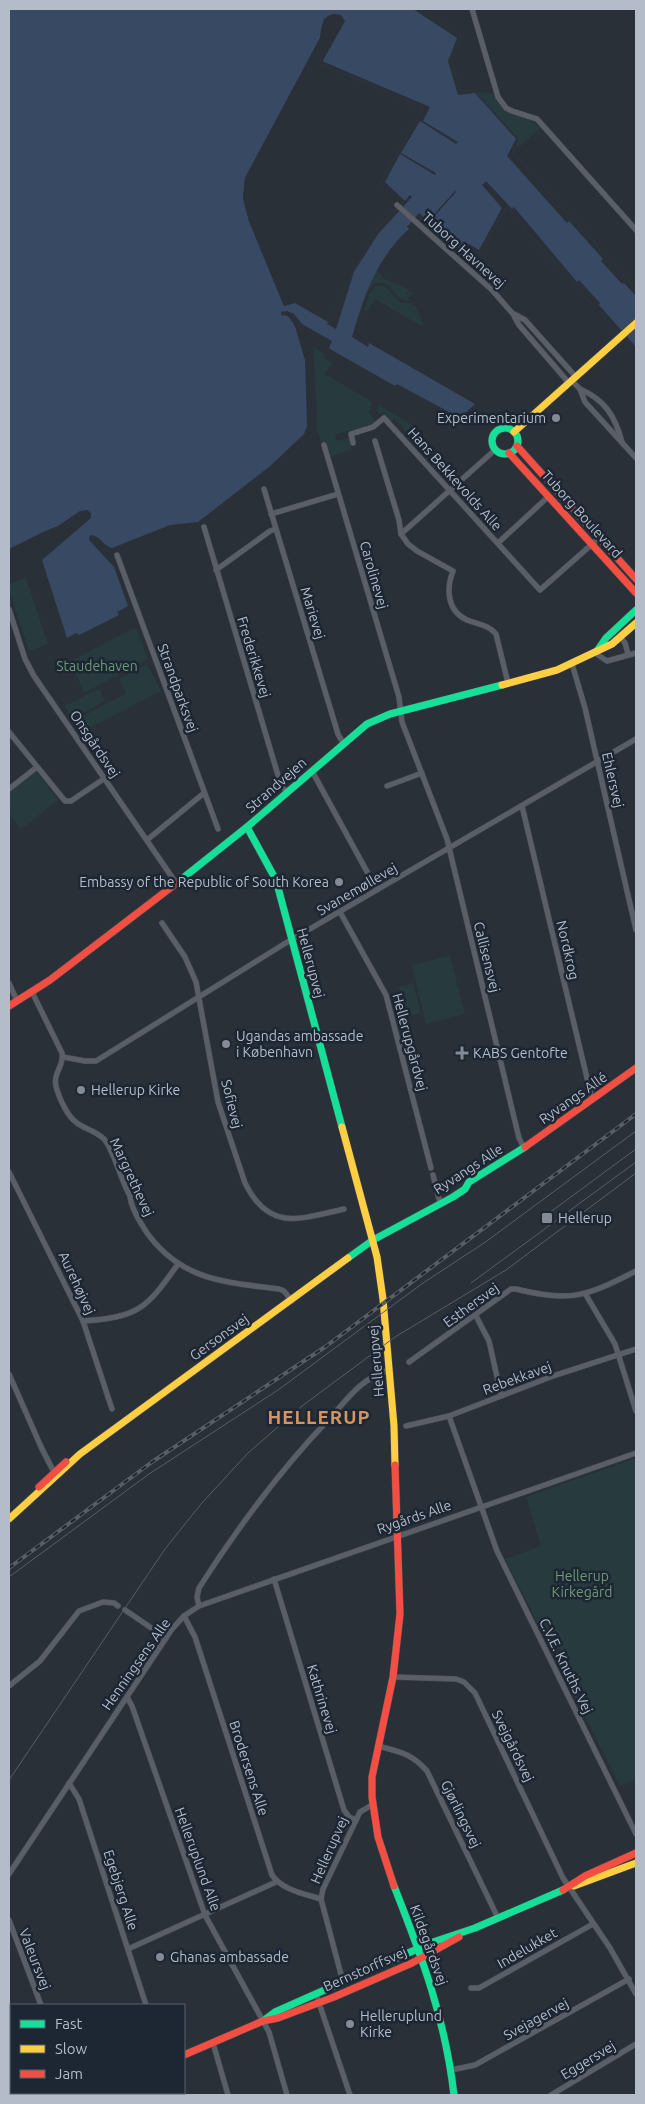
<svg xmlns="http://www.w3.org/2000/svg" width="645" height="2104" viewBox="0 0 645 2104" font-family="Ubuntu,sans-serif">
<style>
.green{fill:#273a3e}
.water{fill:#384963;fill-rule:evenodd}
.pier{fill:#2a3038}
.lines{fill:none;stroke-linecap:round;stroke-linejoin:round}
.street-casing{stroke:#484c53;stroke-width:6}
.fast-casing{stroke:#484c53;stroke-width:8}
.slow-casing{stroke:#484c53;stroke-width:8}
.jam-casing{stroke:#484c53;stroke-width:8}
.street{stroke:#5a5e66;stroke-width:5}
.fast{stroke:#16e098;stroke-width:7}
.slow{stroke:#ffcf43;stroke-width:7}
.jam{stroke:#f24e42;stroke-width:7}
.tram{stroke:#595d64;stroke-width:1}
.rail-casing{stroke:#595d64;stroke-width:4}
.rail{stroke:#1d2633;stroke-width:2;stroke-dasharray:5.5;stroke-linecap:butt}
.poi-dot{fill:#848b96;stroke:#1d2633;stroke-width:2}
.labels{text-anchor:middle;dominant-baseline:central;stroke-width:5;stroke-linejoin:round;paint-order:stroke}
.street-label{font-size:14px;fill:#b4bcc9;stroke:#1d2633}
.poi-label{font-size:14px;fill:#b4bcc9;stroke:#1d2633;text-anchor:start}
.park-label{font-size:14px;fill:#6b9a76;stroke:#1d2633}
.district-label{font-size:19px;font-weight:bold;letter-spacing:1px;fill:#d59563;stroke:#1d2633}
</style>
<rect width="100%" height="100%" fill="#2a3038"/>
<g class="green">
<path d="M 487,92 L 489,94 L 494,93 C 503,122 523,110 540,128 L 518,148 L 516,145 L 519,139 L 477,93 Z"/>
<path d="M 377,269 L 383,278 L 409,290 L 406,295 L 410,292 L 413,293 L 408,298 L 410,301 C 394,302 392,278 374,284 L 367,293 L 356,328 L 365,296 Z"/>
<polygon points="376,285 386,287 401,303 413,303 412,306 415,306 423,323 421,326 375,299 367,311 364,310 369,295"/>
<polygon points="313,347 325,354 324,358 332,363 325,374 372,402 369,412 375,421 370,426 335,434 337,441 349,438 352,450 331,456 327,444 321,442 316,427 317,416"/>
<polygon points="380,406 420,430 413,439 394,418 390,422 382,412 379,414 377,411"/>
<polygon points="26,578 48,644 29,651 9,590 9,584"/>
<polygon points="132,629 137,629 148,659 84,693 73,667 73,660"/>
<polygon points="147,664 161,691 80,733 74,721 126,693 119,679"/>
<polygon points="99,689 105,701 72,719 65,706"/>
<polygon points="36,771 58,800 21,829 9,813 9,792"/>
<polygon points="450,956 465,1014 426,1024 412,965"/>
<polygon points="413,983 421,1013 407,1017 399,987"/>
<path d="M 636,1458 L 636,1779 L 620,1786 L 560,1666 C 565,1654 561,1644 547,1641 L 505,1559 L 541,1546 L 526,1497 Z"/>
</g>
<path class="water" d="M 9,9 L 420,9 L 461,35 L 451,57 L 460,91 L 476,90 L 477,93 L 519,139 L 512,151 L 636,289 L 636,351 L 574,285 L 575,283 L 523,228 L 524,226 L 507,207 L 477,258 L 470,263 L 421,219 C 379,251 366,289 352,337 L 368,347 L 369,343 L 475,404 L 460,418 L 397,384 L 395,386 L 330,349 L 329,348 L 332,341 L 302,324 L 293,314 L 288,316 C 311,343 307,393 307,426 L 304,434 L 269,467 L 198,522 L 170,525 L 112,548 C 103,546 100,535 90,535 L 89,540 L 114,567 L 128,606 L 117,612 L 119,615 L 79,635 L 76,633 L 67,638 L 42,560 L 91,518 L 91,513 L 87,510 L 80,511 L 58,526 L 43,532 L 9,549 ZM 334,14 L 341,15 L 345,21 L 321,64 L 424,108 L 380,182 L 400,200 L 402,204 L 375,231 L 368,242 L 369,243 L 344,291 L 338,311 L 334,310 L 328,322 L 295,303 L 284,306 L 249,221 L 243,198 L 245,178 L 320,38 C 322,27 321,16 334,14 Z"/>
<g class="pier">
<polygon points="413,9 420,9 461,35 451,57 460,91 476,90 477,93 519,139 512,151 636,289 636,296 624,283 622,284 601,261 603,259 569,221 567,223 507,156 516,139 475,93 458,95 448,61 457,38"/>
<polygon points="324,18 326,21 322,39 248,179 246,197 252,221 286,304 292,301 293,303 284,306 249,221 243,198 245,178 320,38"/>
<polygon points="322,61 430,107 423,121 458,142 456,144 420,121 401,153 436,173 435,175 400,154 385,182 405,201 410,195 412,197 378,234 354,272 336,329 327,324 334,310 338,311 344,291 369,243 368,242 375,231 402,204 380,182 424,108 321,64"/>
<polygon points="486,181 512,209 514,207 577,282 579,280 600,303 599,305 636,347 636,351 574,285 575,283 523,228 524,226 507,207 477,258 470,263 421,219 409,229 407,227 419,213 428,221 455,191 456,192 429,222 462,252 469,244 479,250 502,208 482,185"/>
<polygon points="287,311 294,314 302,324 300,325 294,320 308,360 310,426 307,426 305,360 294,323 288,316 281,315 281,312"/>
</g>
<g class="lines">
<defs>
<g id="street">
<polyline points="472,9 498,97 506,108 512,111 537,119 636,230"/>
<polyline points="397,205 492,290 513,314 519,325 569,383"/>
<polyline points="514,314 525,320 576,377"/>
<polyline points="572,381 580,389 585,402 636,458"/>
<path d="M 580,389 C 605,400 615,416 622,442"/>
<path d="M 375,441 L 399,520 L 401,534 L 408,544 L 417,551 L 453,571 C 446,589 447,611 467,620 C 477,624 489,625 496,634 L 508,683"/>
<polyline points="353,443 351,434 373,427 384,418 540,590 599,538"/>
<polyline points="324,445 399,697 402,722 447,839 519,1138 524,1148"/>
<polyline points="264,489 338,734 343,743"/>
<polyline points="271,514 338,494"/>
<polyline points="204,527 280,782 287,793"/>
<polyline points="401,534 496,449"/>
<polyline points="498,543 549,496"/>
<polyline points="117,555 218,829"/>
<polyline points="216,570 270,531 276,529"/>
<polyline points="9,609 25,659 34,676 176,883"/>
<polyline points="620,637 625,643 628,654"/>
<polyline points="595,653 607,661 636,653"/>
<polyline points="572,664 585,708 636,930"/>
<polyline points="9,732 65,801 71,801 105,778"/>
<polyline points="312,771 377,890"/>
<polyline points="387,786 422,773"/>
<polyline points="9,789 37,767"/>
<polyline points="522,806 592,1099"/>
<polyline points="147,840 204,793"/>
<polyline points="340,912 386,995 431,1168"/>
<path d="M 162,923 L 185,957 L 196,982 L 218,1102 L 245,1183 C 269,1232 300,1219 344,1209"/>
<polyline points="9,983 17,1001"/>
<path d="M 32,992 L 62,1053 C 65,1066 51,1073 57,1090 C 60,1100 68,1117 77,1123 C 85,1129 96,1131 104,1139 C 114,1150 121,1181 130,1196 C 131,1208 140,1222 147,1233 C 182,1281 225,1282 279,1289 L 284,1291 L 292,1301"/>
<polyline points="63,1057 85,1061 96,1061 284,944 636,739"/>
<polyline points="9,1172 83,1321 112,1409"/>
<polyline points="433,1175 440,1203"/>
<polyline points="586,1295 615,1344 636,1411"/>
<polyline points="476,1316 489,1341 501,1395"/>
<path d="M 83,1321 C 139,1317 146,1309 178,1264"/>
<path d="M 409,1362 L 511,1289 L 516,1289 C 571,1303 587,1296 636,1271"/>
<polyline points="9,1374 42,1449 55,1474"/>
<polyline points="449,1416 497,1551 636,1834"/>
<polyline points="406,1426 449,1416 553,1376 636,1349"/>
<polyline points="274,1579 344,1810 349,1817 356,1820"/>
<polyline points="199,1606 636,1453"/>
<polyline points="125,1610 166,1638"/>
<path d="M 184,1616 L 195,1637 L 272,1875 C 282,1890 305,1894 321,1899"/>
<polyline points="393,1677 456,1679 464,1682 475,1693 563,1878 610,1948 636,1994"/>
<polyline points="9,1686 40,1661 79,1611 103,1602 114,1603 118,1606"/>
<polyline points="127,1697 132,1706 205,1915 269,2032 287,2095"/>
<path d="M 378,1746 C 400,1752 411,1753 427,1771 L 498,1918"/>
<polyline points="69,1783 79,1799 146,2005"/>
<path d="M 9,1874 L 172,1629 L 184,1616 L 199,1606 L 197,1597 L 199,1588 C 238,1527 280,1470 331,1417 C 349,1397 362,1378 389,1370"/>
<polyline points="9,1920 41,2005"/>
<polyline points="128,1949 276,1882"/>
<polyline points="343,1982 321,1899 323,1889 360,1812 372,1805"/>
<polyline points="471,1988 479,1988 593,1924"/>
<polyline points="316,1994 350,2095"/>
<polyline points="213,2043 228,2095"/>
<polyline points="451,2070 475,2065 629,1979"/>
<polyline points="74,2093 75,2095"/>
<polyline points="107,2093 108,2095"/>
<polyline points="170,2093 170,2095"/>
<polyline points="551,2095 636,2044"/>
</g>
<g id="fast">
<circle cx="505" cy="441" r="13"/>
<polyline points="597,651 606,638 636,610"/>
<polyline points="247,827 276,880 342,1127"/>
<polyline points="178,882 247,827 367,724 390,714 502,685"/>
<polyline points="348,1258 373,1240 453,1197 465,1189 469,1182 525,1147"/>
<path d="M 394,1886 C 422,1957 445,2018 454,2095"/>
<polyline points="263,2021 275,2012 433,1942 475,1928 563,1890"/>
</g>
<g id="slow">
<polyline points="514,432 636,323"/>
<polyline points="502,685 557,670 612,644 636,623"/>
<polyline points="342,1127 377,1257 383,1299 394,1426 395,1465"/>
<polyline points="9,1519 80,1454 348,1258"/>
<polyline points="574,1886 636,1863"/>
</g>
<g id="jam">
<polyline points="517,446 636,579"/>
<polyline points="509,453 636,593"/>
<polyline points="9,1006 50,980 178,882"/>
<polyline points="525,1147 636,1068"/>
<polyline points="39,1487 66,1462"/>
<polyline points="394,1886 378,1837 372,1797 372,1777 393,1677 400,1614 395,1465"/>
<polyline points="563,1890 585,1876 636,1853"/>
<polyline points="184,2055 263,2021 278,2018 334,1997 412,1963 459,1937"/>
<polyline points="85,2095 91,2093"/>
</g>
</defs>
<use href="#street" class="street-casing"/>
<use href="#fast" class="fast-casing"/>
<use href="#slow" class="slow-casing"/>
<use href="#jam" class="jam-casing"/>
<use href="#street" class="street"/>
<use href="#fast" class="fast"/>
<use href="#slow" class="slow"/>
<use href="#jam" class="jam"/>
<g class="tram">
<polyline points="545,1216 636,1149"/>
<polyline points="471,1283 636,1162"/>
<polyline points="9,1577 149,1474 278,1390 423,1283 484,1243 636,1131"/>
<polyline points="9,1780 165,1549 201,1504 248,1453 302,1406 395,1337 506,1270 636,1173"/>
</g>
<defs>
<polyline id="rail" points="9,1568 152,1462 325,1347 636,1114"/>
</defs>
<use href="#rail" class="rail-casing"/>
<use href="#rail" class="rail"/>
</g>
<g class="poi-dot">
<circle cx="556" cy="418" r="5"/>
<circle cx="339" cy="882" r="5"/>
<circle cx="226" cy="1044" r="5"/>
<path d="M459.5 1045.5h5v5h5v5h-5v5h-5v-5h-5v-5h5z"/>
<circle cx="81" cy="1090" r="5"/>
<rect x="541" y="1212" width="12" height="12" rx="2.5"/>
<circle cx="160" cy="1957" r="5"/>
<circle cx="350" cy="2024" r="5"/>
</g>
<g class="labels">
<g class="street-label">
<text transform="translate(464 250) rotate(42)">Tuborg Havnevej</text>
<text transform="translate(455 479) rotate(48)">Hans Bekkevolds Alle</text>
<text transform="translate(582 514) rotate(48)">Tuborg Boulevard</text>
<text transform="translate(374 575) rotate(74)">Carolinevej</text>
<text transform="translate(313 613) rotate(73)">Marievej</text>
<text transform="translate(254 657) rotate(73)">Frederikkevej</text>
<text transform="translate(178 688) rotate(70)">Strandparksvej</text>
<text transform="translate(95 744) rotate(56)">Onsgårdsvej</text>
<text transform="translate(613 780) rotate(77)">Ehlersvej</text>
<text transform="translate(276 785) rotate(-41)">Strandvejen</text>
<text transform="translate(357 889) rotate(-30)">Svanemøllevej</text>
<text transform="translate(568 950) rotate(77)">Nordkrog</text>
<text transform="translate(487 957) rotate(76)">Callisensvej</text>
<text transform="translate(311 963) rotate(75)">Hellerupvej</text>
<text transform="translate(410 1042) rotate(75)">Hellerupgårdvej</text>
<text transform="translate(573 1098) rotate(-35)">Ryvangs Allé</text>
<text transform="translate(232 1104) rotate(76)">Sofievej</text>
<text transform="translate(468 1169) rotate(-33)">Ryvangs Alle</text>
<text transform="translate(132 1177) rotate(65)">Margrethevej</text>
<text transform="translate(77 1283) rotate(65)">Aurehøjvej</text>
<text transform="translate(471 1305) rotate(-36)">Esthersvej</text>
<text transform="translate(219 1337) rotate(-36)">Gersonsvej</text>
<text transform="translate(376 1361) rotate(-95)">Hellerupvej</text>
<text transform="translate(517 1378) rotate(-20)">Rebekkavej</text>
<text transform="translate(414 1517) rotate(-19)">Rygårds Alle</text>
<text transform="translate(136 1664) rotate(-55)">Henningsens Alle</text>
<text transform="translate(566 1666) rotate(64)">C.V.E. Knuths Vej</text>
<text transform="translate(322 1699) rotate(73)">Kathrinevej</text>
<text transform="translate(513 1746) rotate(64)">Svejgårdsvej</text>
<text transform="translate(249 1768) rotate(72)">Brodersens Alle</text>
<text transform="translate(461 1814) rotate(64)">Gjørlingsvej</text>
<text transform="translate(329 1850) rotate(-66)">Hellerupvej</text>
<text transform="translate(198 1859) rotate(70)">Helleruplund Alle</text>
<text transform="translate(121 1890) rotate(72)">Egebjerg Alle</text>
<text transform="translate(429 1945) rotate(70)">Kildegårdsvej</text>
<text transform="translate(527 1948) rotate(-30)">Indelukket</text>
<text transform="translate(35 1959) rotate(69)">Valeursvej</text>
<text transform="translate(365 1969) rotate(-24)">Bernstorffsvej</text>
<text transform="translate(536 2019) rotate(-29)">Svejagervej</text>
<text transform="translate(588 2060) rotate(-31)">Eggersvej</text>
</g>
<g class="poi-label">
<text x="546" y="418" text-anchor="end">Experimentarium</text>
<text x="329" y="882" text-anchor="end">Embassy of the Republic of South Korea</text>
<text x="236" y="1036">Ugandas ambassade<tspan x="236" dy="16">i København</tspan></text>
<text x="473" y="1053">KABS Gentofte</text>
<text x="91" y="1090">Hellerup Kirke</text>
<text x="558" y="1218">Hellerup</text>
<text x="170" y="1957">Ghanas ambassade</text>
<text x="360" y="2016">Helleruplund<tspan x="360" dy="16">Kirke</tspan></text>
</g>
<g class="park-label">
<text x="97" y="666">Staudehaven</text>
<text x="582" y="1576">Hellerup<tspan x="582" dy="16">Kirkegård</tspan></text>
</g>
<g class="district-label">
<text x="319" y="1417">HELLERUP</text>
</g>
</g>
<rect width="645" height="2104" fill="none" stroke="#b4bcc9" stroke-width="20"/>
<rect x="10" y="2004" width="175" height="90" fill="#1d2633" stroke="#59626f"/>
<rect x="20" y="2020" width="25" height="8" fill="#16e098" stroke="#59626f"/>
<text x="55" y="2029" font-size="15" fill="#b4bcc9">Fast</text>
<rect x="20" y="2045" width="25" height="8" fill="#ffcf43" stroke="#59626f"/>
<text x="55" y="2054" font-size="15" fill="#b4bcc9">Slow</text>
<rect x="20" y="2070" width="25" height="8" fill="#f24e42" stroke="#59626f"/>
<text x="55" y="2079" font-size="15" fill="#b4bcc9">Jam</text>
</svg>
